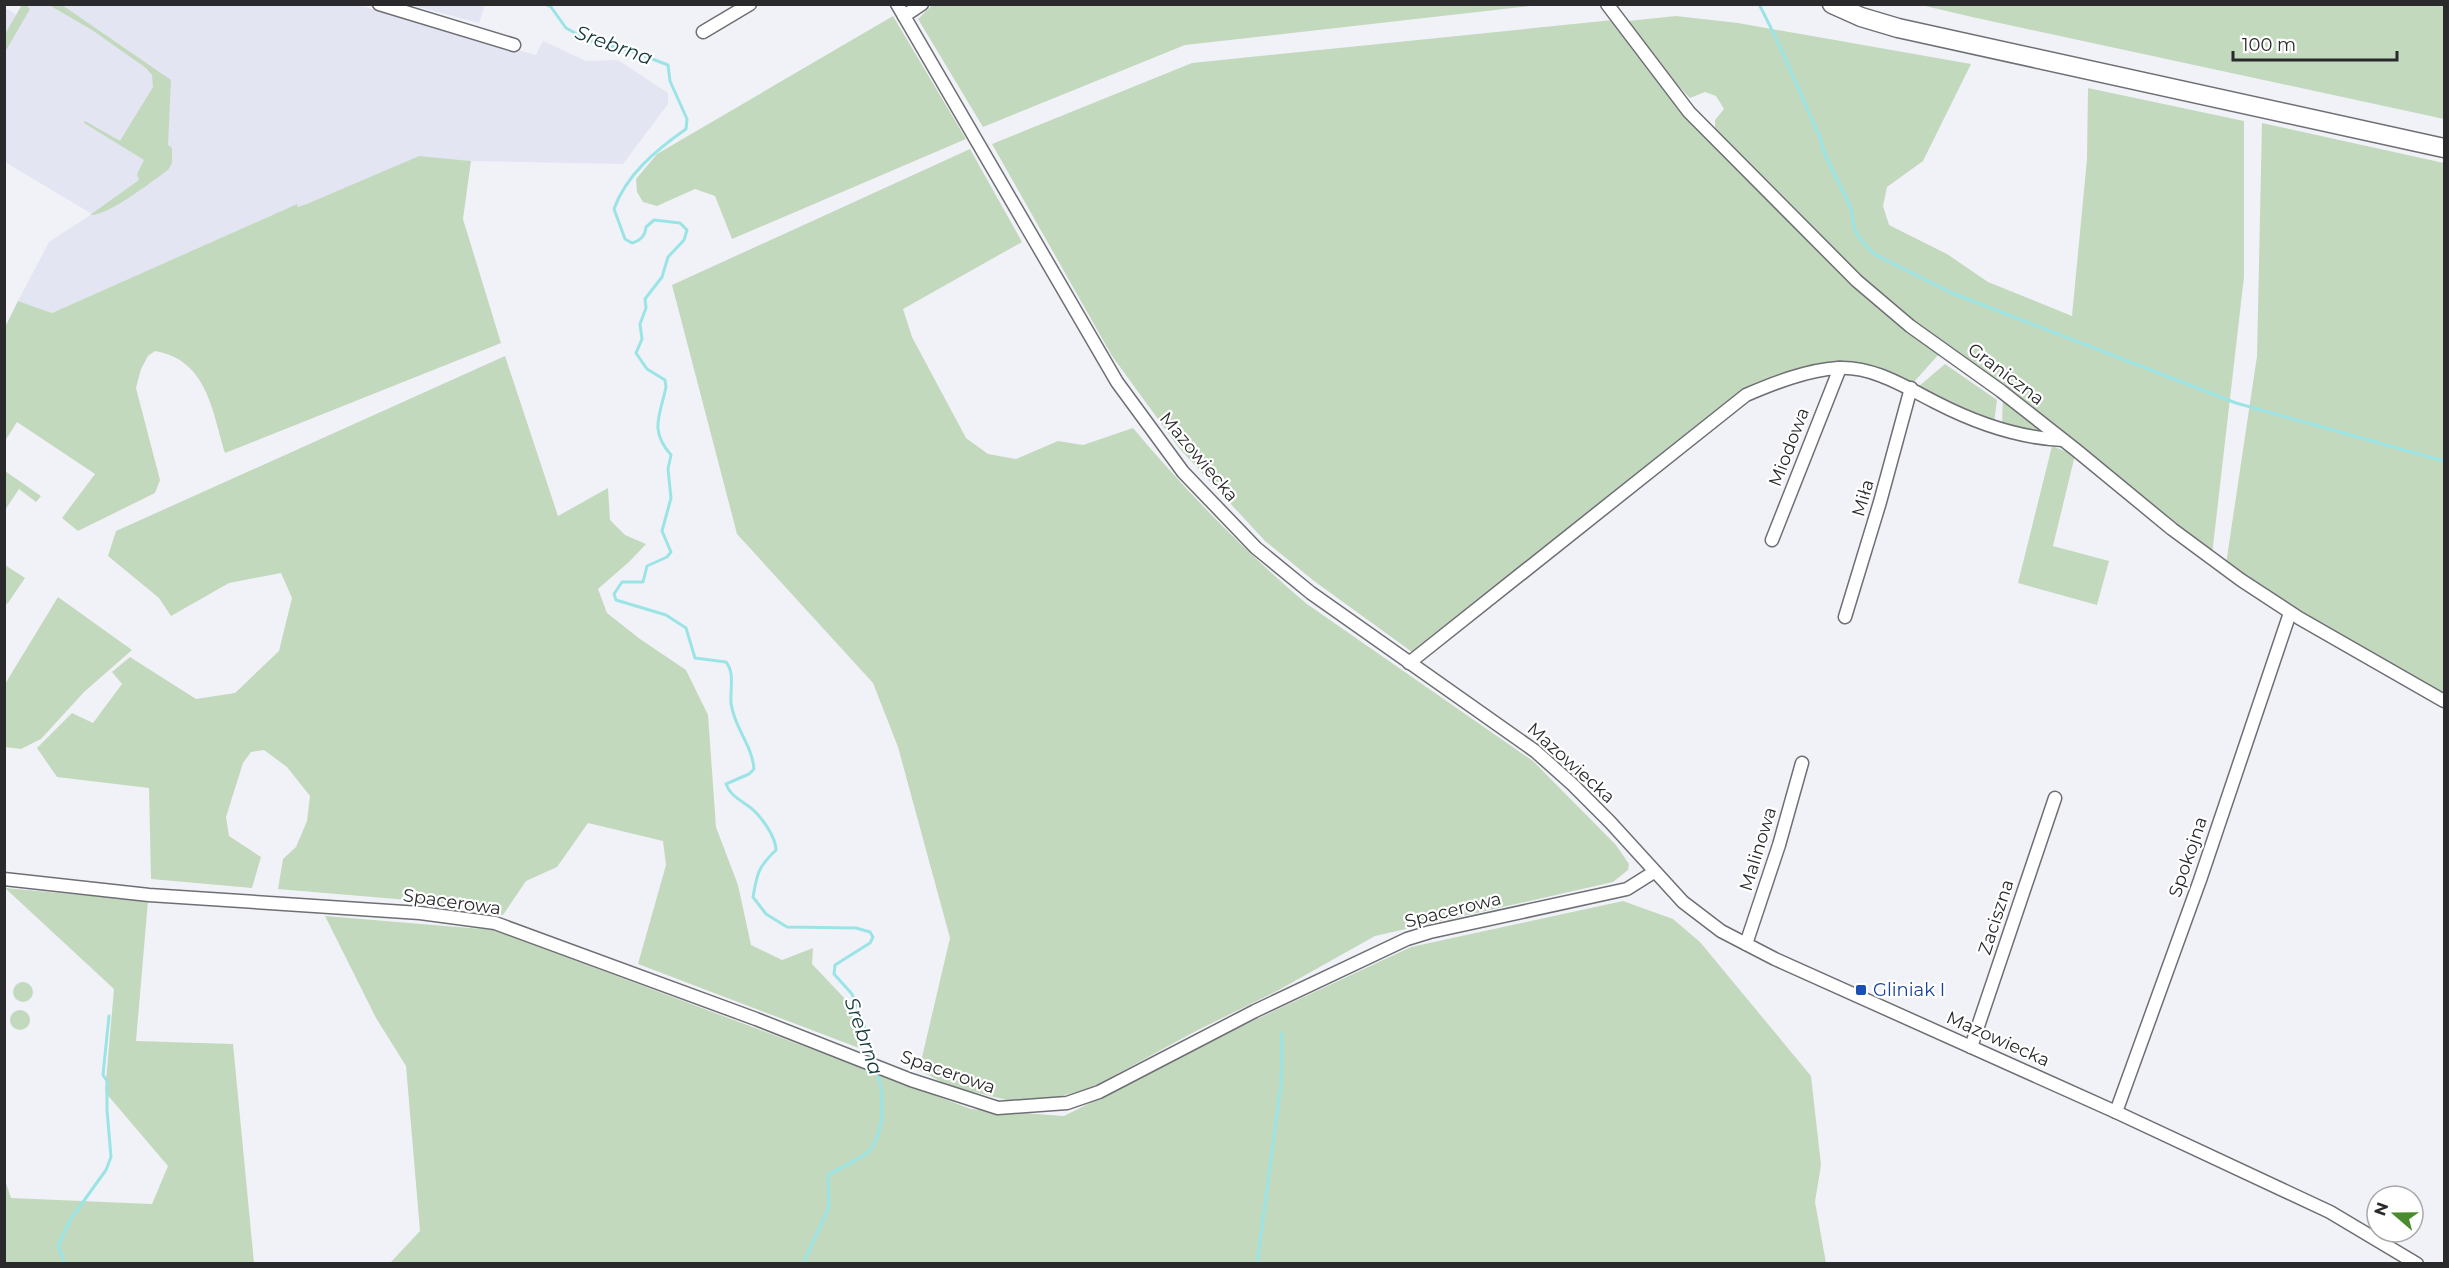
<svg xmlns="http://www.w3.org/2000/svg" width="2449" height="1268" viewBox="0 0 2449 1268" font-family="Montserrat,sans-serif">
<style>
.built{fill:#e3e5f2}
.green{fill:#c3d9be}
.lines{fill:none;stroke-linecap:round;stroke-linejoin:round}
.stream{stroke:#9be4e6;stroke-width:3}
.minor-casing{stroke:#6e6f74;stroke-width:15}
.secondary-casing{stroke:#6e6f74;stroke-width:21}
.minor{stroke:#fff;stroke-width:12}
.secondary{stroke:#fff;stroke-width:18}
.transit-dot{fill:#1a4fb4;stroke:#fff;stroke-width:2}
.labels{text-anchor:middle;dominant-baseline:central;stroke-width:4.5;stroke-linejoin:round;paint-order:stroke}
.street-label{font-size:18px;fill:#2a2a2d;stroke:#fff}
.transit-label{font-size:18px;fill:#164399;stroke:#fff;text-anchor:start}
.water-label{font-size:20px;font-style:italic;fill:#15393a;stroke:#fff}
</style>
<rect width="100%" height="100%" fill="#f1f2f8"/>
<g class="built">
<polygon points="22,4 358,5 536,55 543,41 586,61 618,60 668,93 668,104 623,164 471,161 419,156 309,203 298,207 297,204 52,313 18,301 49,242 92,214 5,162 4,5 5,8 16,14"/>
<polygon points="411,5 485,5 479,23"/>
</g>
<g class="green">
<polygon points="933,4 1539,4 1539,5 1185,45 983,127 918,19"/>
<polygon points="22,5 26,5 30,9 5,52 5,34"/>
<path d="M 49,5 L 62,5 L 171,80 L 168,145 L 172,148 L 172,163 L 168,170 C 152,181 107,217 90,215 L 139,180 L 137,174 L 144,160 L 84,123 L 85,121 L 120,141 L 153,87 L 152,75 L 146,68 L 92,30 Z"/>
<polygon points="1921,5 2444,5 2444,119 1972,17"/>
<polygon points="893,16 966,139 732,239 715,196 695,189 657,206 643,202 637,192 636,179 657,154"/>
<path d="M 1676,16 L 1738,23 L 1971,64 L 1923,161 L 1887,187 L 1883,206 L 1889,225 L 1947,254 L 1988,282 L 2072,316 L 2087,159 L 2088,88 L 2244,121 L 2244,277 L 2212,555 C 2105,472 1993,391 1889,302 C 1827,249 1772,188 1715,129 L 1715,120 L 1724,109 L 1716,96 L 1705,92 L 1690,98 L 1687,95 L 1649,54 L 1628,21 Z"/>
<polygon points="1613,20 1715,144 1940,353 1913,383 1855,365 1775,379 1627,481 1609,500 1412,652 1314,581 1265,541 1179,448 1112,356 992,144 1192,63"/>
<polygon points="2262,123 2444,163 2444,696 2295,611 2226,564 2257,356"/>
<path d="M 970,149 L 1022,242 L 903,309 L 912,337 L 966,438 L 988,454 L 1016,459 L 1058,441 L 1083,445 L 1133,428 C 1186,491 1244,551 1307,604 L 1533,761 L 1616,845 L 1629,864 L 1628,870 L 1613,882 L 1375,936 L 1277,991 L 1196,1031 L 1091,1088 L 1050,1099 L 1019,1103 L 949,1086 L 919,1070 L 950,938 L 898,747 L 873,683 L 737,534 L 672,285 Z"/>
<path d="M 419,156 L 471,161 L 463,219 L 501,343 L 225,453 C 212,410 207,360 155,351 L 148,356 L 141,369 L 136,388 L 160,480 L 155,493 L 78,531 L 62,518 L 95,474 L 17,422 L 5,441 L 5,327 L 18,301 L 52,313 L 297,204 L 298,207 L 309,203 Z"/>
<polygon points="505,356 558,516 608,488 610,520 625,535 646,544 630,561 598,589 607,613 640,639 686,670 708,715 716,827 738,885 751,945 782,960 813,948 812,964 850,1004 859,1048 638,964 666,865 663,841 588,823 557,867 526,881 503,915 420,901 278,889 283,859 296,847 307,821 310,796 287,767 264,750 251,752 243,763 226,817 229,836 261,857 252,888 151,879 149,788 57,777 37,748 72,713 93,723 122,684 112,672 130,657 196,699 235,693 279,651 292,598 281,573 229,583 171,616 159,598 108,556 116,531"/>
<polygon points="1945,364 1997,400 1994,423 1971,416 1918,387"/>
<polygon points="2003,395 2047,433 2045,437 2002,425"/>
<polygon points="2052,446 2075,455 2053,546 2109,561 2097,605 2018,583"/>
<polygon points="5,471 41,496 36,502 19,489 5,510"/>
<polygon points="5,565 25,578 8,603 5,605"/>
<polygon points="58,597 132,650 84,692 41,739 21,749 5,747 5,684"/>
<polygon points="5,888 148,901 136,1041 233,1044 254,1263 5,1263 4,1177 11,1198 152,1204 168,1166 105,1092 114,989"/>
<polygon points="1623,901 1673,919 1700,942 1811,1076 1821,1165 1815,1202 1826,1263 390,1263 420,1231 406,1066 376,1018 325,916 494,930 971,1109 1064,1116 1244,1025 1411,947"/>
<circle cx="23" cy="992" r="10"/>
<circle cx="20" cy="1020" r="10"/>
</g>
<g class="lines">
<g class="stream">
<path d="M 545,4 L 551,7 L 566,28 L 588,40 L 634,52 L 668,65 L 670,81 L 687,119 L 686,129 C 656,150 626,175 614,209 L 625,239 L 632,243 C 641,240 645,236 646,227 L 654,220 L 680,223 L 687,230 L 684,240 L 668,257 L 662,277 L 645,299 L 646,308 L 640,324 L 642,339 L 636,353 L 647,369 L 665,380 L 666,387 C 660,416 649,430 671,455 L 668,469 L 671,498 L 662,531 L 671,552 L 667,557 L 647,566 L 643,582 L 622,582 L 614,594 L 616,600 L 666,615 L 686,628 L 695,658 L 726,662 C 735,673 730,689 731,703 C 734,728 752,744 754,769 L 749,774 L 726,784 C 730,796 741,800 751,808 C 761,816 776,837 776,850 C 758,867 757,874 753,897 L 766,914 L 787,927 L 856,928 L 870,932 L 873,937 L 870,943 L 835,965 L 834,974 L 852,994 L 862,1018 L 874,1062"/>
<path d="M 1759,4 L 1776,38 L 1821,140 C 1825,163 1844,188 1851,210 C 1853,217 1853,228 1857,234 C 1862,241 1868,249 1876,255 L 1952,293 L 2236,403 L 2444,461"/>
<polyline points="65,1264 58,1246 70,1220 106,1170 111,1157 107,1110 107,1081 103,1075 109,1016"/>
<path d="M 803,1264 L 829,1207 L 828,1175 C 838,1169 863,1158 870,1150 C 885,1132 884,1093 877,1071"/>
<polyline points="1257,1264 1281,1084 1282,1033"/>
</g>
<defs>
<g id="minor">
<polyline points="379,4 514,45"/>
<polyline points="897,4 1117,382 1183,472 1256,548 1311,593 1535,751 1572,784 1610,822 1683,902 1721,931 1775,959 2116,1112 2330,1212 2417,1264"/>
<polyline points="1607,4 1689,112 1857,281 1910,326 2001,391 2076,450 2172,529 2241,580 2299,618 2444,701"/>
<polyline points="904,16 922,4"/>
<polyline points="703,32 750,4"/>
<polyline points="1772,540 1840,368"/>
<polyline points="1845,617 1880,502 1911,388"/>
<path d="M 1409,663 L 1746,395 C 1774,383 1807,370 1838,368 C 1874,366 1907,388 1937,403 C 1976,423 2019,438 2063,440"/>
<polyline points="4,879 149,895 420,913 495,923 756,1019 911,1080 998,1108 1067,1103 1099,1092 1255,1011 1407,939 1430,932 1627,889 1654,872"/>
<polyline points="1746,944 1779,845 1802,763"/>
<polyline points="1971,1047 2055,798"/>
<polyline points="2116,1112 2200,880 2290,613"/>
</g>
<polyline id="secondary" points="1832,4 1861,17 1898,28 2444,148"/>
</defs>
<use href="#minor" class="minor-casing"/>
<use href="#secondary" class="secondary-casing"/>
<use href="#minor" class="minor"/>
<use href="#secondary" class="secondary"/>
</g>
<rect class="transit-dot" x="1855" y="984" width="12" height="12" rx="3"/>
<g class="labels">
<g class="street-label">
<text transform="translate(2006 374) rotate(37)">Graniczna</text>
<text transform="translate(1789 447) rotate(-69)">Miodowa</text>
<text transform="translate(1199 457) rotate(50)">Mazowiecka</text>
<text transform="translate(1863 498) rotate(-74)">Miła</text>
<text transform="translate(1571 763) rotate(42)">Mazowiecka</text>
<text transform="translate(1758 849) rotate(-73)">Malinowa</text>
<text transform="translate(2188 857) rotate(-71)">Spokojna</text>
<text transform="translate(452 902) rotate(8)">Spacerowa</text>
<text transform="translate(1453 910) rotate(-14)">Spacerowa</text>
<text transform="translate(1996 917) rotate(-72)">Zaciszna</text>
<text transform="translate(1998 1039) rotate(24)">Mazowiecka</text>
<text transform="translate(948 1072) rotate(19)">Spacerowa</text>
</g>
<g class="transit-label">
<text x="1873" y="990">Gliniak I</text>
</g>
<g class="water-label">
<text transform="translate(614 45) rotate(20)">Srebrna</text>
<text transform="translate(864 1036) rotate(71)">Srebrna</text>
</g>
</g>
<rect width="2449" height="1268" fill="none" stroke="#2a2a2d" stroke-width="12"/>
<g transform="translate(2395 1214) rotate(290)"><circle r="28" fill="#ffffff" stroke="#aaaaab" stroke-width="1.5"/>
<path d="M0-4.5L10 22L0 15L-10 22Z" fill="#4a8b2d"/>
<text y="-9" font-size="16" font-weight="bold" text-anchor="middle" fill="#2a2a2d">N</text>
</g>
<path d="M2233 51v9h164v-9" fill="none" stroke="#2a2a2d" stroke-width="3"/>
<text x="2242" y="51" font-size="18" fill="#2a2a2d" stroke="#ffffff" stroke-width="4.5" paint-order="stroke">100 m</text>
</svg>
